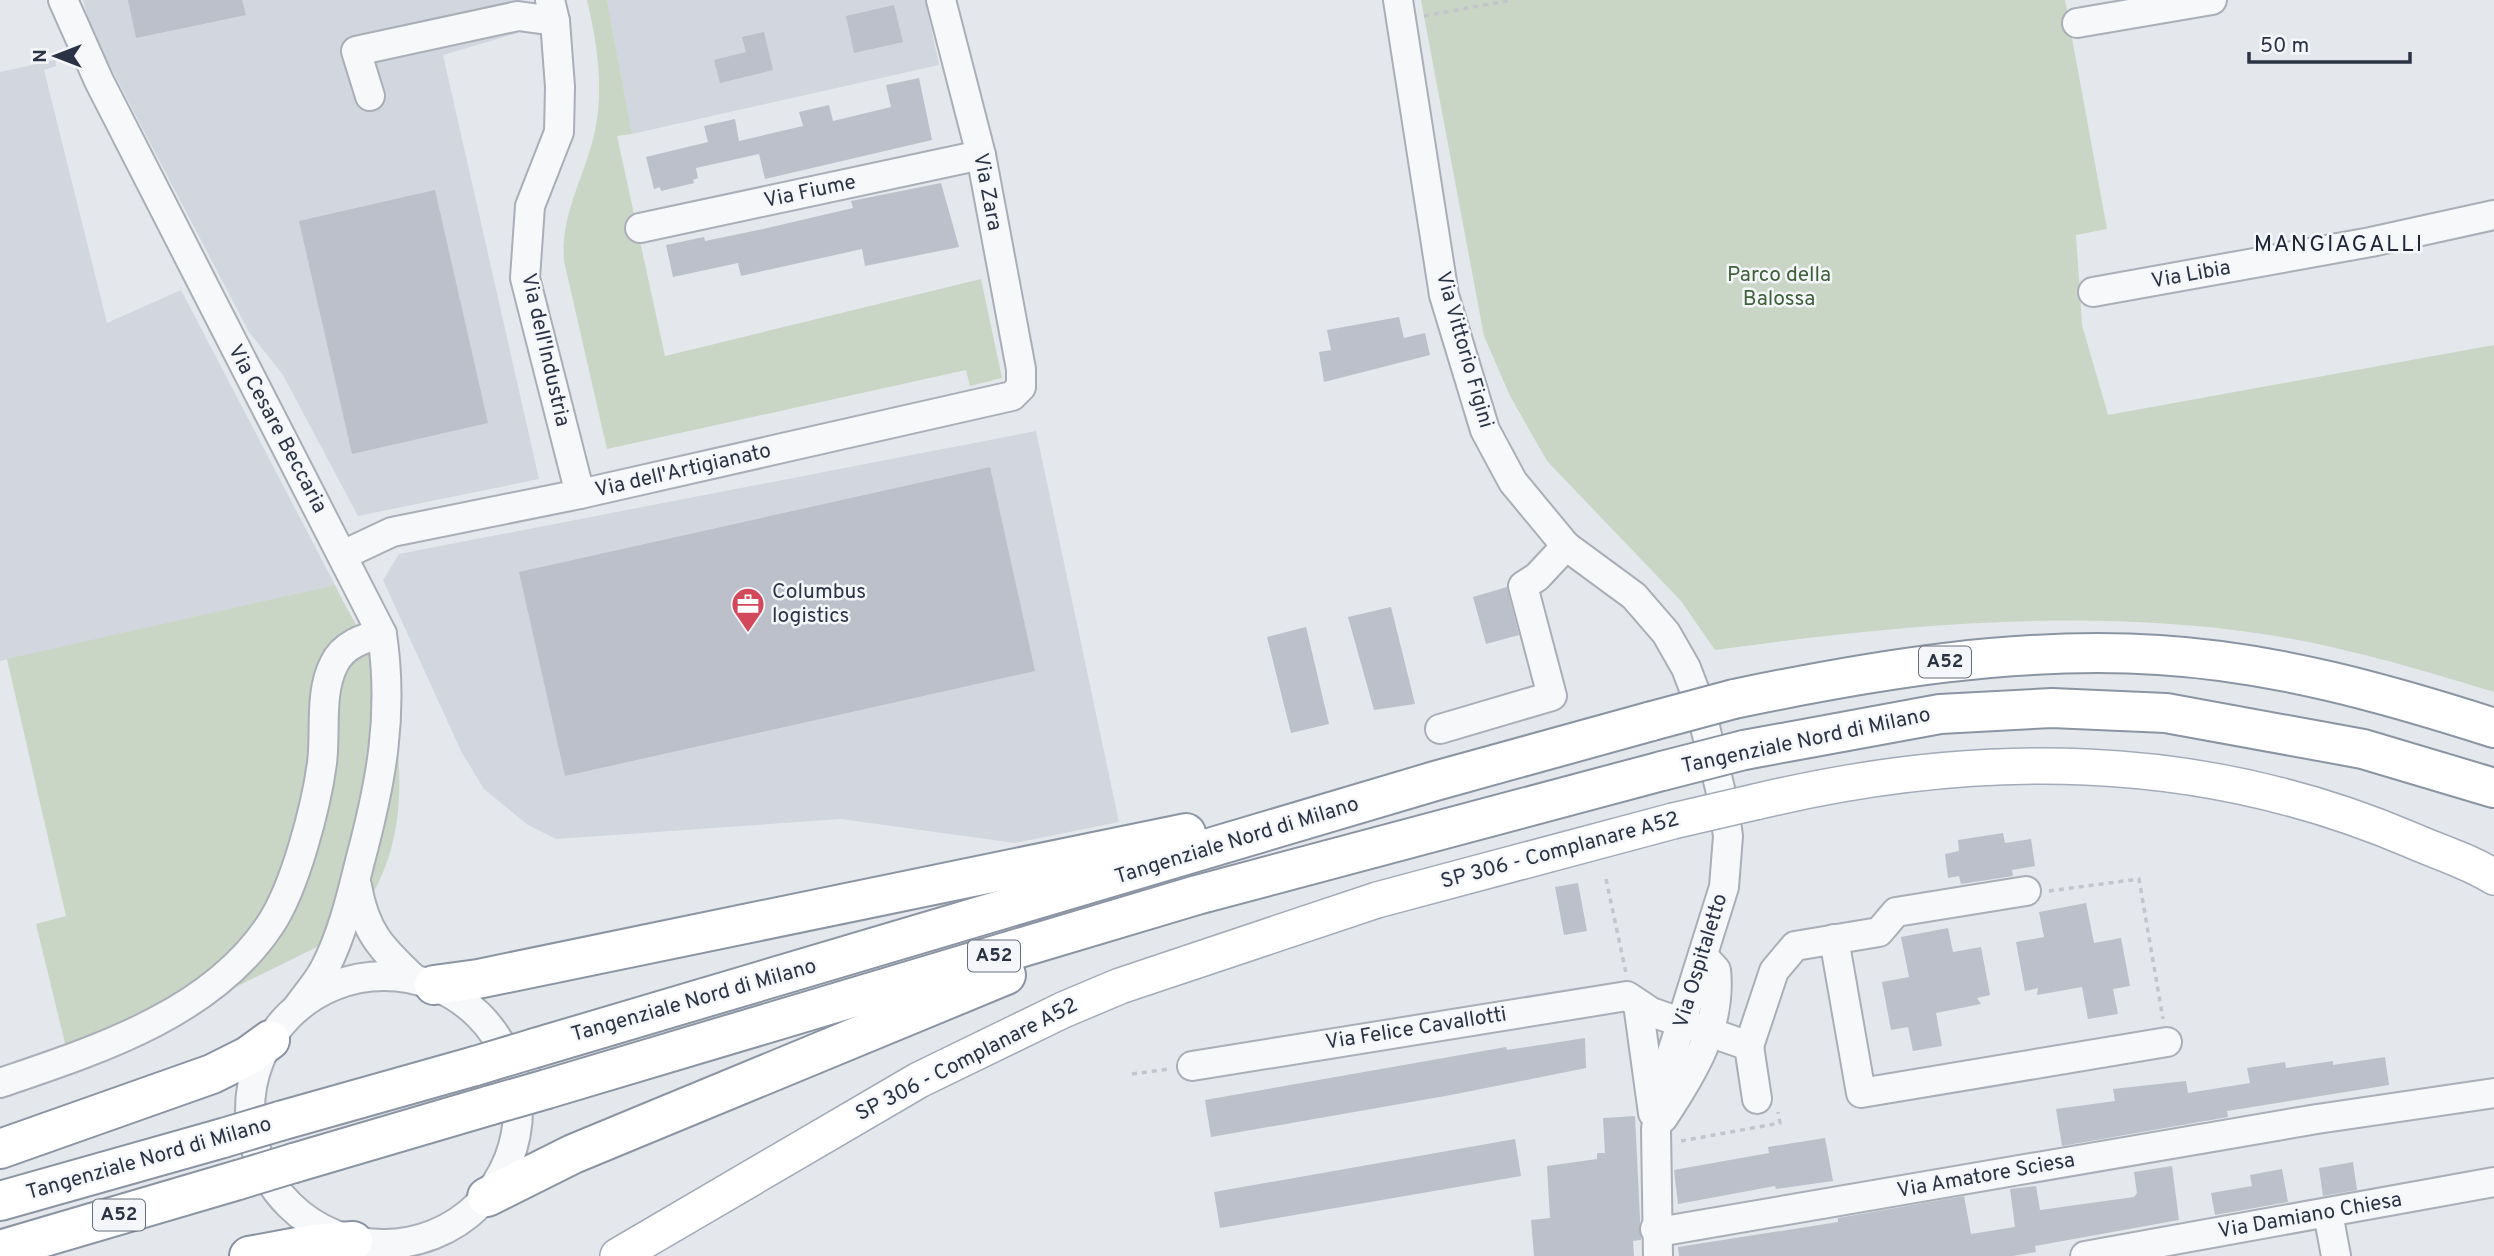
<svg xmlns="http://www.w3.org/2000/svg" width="2494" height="1256" viewBox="0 0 2494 1256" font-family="Overpass,sans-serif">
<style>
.built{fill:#d2d6de}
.green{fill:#c9d6c5}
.building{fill:#bbc0ca}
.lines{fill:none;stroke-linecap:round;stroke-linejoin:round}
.minor-casing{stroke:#a9aeb7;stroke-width:32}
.major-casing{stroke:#a3abb8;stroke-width:38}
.highway-casing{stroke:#8b94a3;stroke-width:42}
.path{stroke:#c2c5cb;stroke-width:3.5;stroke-dasharray:5 5;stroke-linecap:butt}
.minor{stroke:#f7f8fa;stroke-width:28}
.major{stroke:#fff;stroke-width:35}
.highway{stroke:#fff;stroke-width:38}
.major-bridge-casing{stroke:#a3abb8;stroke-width:38;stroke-linecap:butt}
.highway-bridge-casing{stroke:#8b94a3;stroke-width:42;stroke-linecap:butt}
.major-bridge{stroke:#fff;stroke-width:35}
.highway-bridge{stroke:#fff;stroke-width:38}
.labels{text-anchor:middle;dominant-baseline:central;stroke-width:5;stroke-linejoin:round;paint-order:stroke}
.shield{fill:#f4f6f9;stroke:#676e7b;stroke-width:2}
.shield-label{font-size:19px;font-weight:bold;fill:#2b3445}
.street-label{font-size:21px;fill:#2b3445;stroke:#f4f6f9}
.park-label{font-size:21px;fill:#3f6138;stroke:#f4f6f9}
.poi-label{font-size:21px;fill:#2b3445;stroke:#f4f6f9;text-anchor:start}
.neighbourhood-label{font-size:23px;letter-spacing:2px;fill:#1d2536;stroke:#f4f6f9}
</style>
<rect width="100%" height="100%" fill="#e4e7ec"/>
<g class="built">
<polygon points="83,0 514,0 518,33 443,55 539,479 358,516 283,375 249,332 90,28"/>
<polygon points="607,0 925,0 939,65 632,134"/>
<polygon points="55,60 56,66 44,70 107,323 181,290 335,585 0,661 0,72"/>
<polygon points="1036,431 1119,822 1015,843 841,819 556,839 528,825 484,789 462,753 383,580 399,554"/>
</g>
<g class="green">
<path d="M 587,0 L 607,0 L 632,134 L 617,136 L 665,356 L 981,279 L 1002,378 L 970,386 L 966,370 L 607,449 L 564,261 C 561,221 577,191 589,153 C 606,103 599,51 587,0 Z"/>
<path d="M 1421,0 L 2065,0 L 2107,229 L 2076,235 L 2082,325 L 2108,415 L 2494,345 L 2494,692 C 2418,669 2342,646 2263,634 C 2082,607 1896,625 1715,650 L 1681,601 L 1547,461 L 1510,396 L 1484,336 Z"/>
<path d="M 335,585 C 349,615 370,645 381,676 C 407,750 411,853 356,917 C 347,927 333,935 323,944 L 71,1068 L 36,924 L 66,916 L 7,659 Z"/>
</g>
<g class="building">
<polygon points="128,0 242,0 246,15 136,38"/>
<polygon points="894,5 903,42 854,53 846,16"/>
<polygon points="764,32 773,70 720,83 714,60 746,52 742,37"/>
<polygon points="919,78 932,140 765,179 759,154 696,168 698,178 693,180 694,183 661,191 660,187 654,189 646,157 708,142 704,126 735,119 739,141 803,126 799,112 829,105 833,121 891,107 886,85"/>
<polygon points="941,183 959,247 865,266 862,249 741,276 738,263 673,277 666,245 704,237 705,241 763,229 853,208 851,201"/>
<polygon points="435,190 488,423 352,454 299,221"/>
<polygon points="1399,317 1404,338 1425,333 1430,355 1324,382 1319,352 1331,350 1327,330"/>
<polygon points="990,467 1035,671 565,776 519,572"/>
<polygon points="1507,587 1519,635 1486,644 1473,597"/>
<polygon points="1391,607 1415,704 1374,710 1348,617"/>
<polygon points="1306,627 1329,724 1291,733 1267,637"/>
<polygon points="2003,833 2005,843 2031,839 2035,866 2012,870 2013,876 1961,884 1959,876 1948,878 1945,854 1959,851 1958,840"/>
<polygon points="1578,883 1587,931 1564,935 1555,887"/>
<polygon points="2086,903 2094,943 2121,938 2130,986 2113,989 2118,1014 2088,1019 2082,987 2037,995 2038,988 2025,991 2016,942 2044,937 2039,912"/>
<polygon points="1948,928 1953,952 1981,947 1990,995 1977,998 1981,1004 1936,1013 1942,1046 1913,1051 1908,1027 1891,1030 1882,982 1909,977 1901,937"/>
<polygon points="1585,1038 1586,1068 1451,1095 1211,1137 1205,1100 1506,1047 1507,1050"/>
<polygon points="2385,1057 2389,1085 2227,1111 2228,1117 2062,1146 2056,1109 2115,1101 2113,1089 2186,1081 2188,1093 2250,1083 2247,1068 2285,1062 2286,1068 2333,1061 2333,1065"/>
<polygon points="1635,1116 1641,1240 1633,1241 1634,1256 1534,1256 1531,1220 1550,1218 1547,1166 1597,1159 1597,1153 1605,1153 1603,1118"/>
<polygon points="1825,1138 1833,1181 1776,1189 1775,1186 1678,1204 1674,1170 1769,1153 1768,1147"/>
<polygon points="1515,1139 1521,1176 1220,1228 1214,1192"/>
<polygon points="2353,1162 2357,1190 2323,1196 2319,1168"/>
<polygon points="2172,1166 2179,1220 2035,1246 2036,1252 2013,1256 1679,1256 1678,1247 1838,1222 1838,1218 1964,1196 1971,1234 2015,1227 2010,1189 2036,1186 2040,1210 2134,1197 2137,1193 2134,1172"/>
<polygon points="2282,1169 2288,1202 2215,1215 2211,1193 2252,1186 2250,1175"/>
</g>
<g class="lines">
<defs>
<g id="minor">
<path d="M 63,0 L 99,81 L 382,634 C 394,715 381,783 360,861 C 351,898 342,935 325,968 C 318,982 306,995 297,1008"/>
<polyline points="550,0 555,21 560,87 559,132 530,206 525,278 580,494"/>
<polyline points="1398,0 1444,295 1485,430 1513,482 1566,546 1634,596 1666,633 1686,668 1699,702 1723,801 1728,836 1724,887 1665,1075 1656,1129 1658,1256"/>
<polyline points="2077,23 2212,0"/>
<polyline points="370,96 356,51 518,16 555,21"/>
<polyline points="640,228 981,155"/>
<polyline points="2093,292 2371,242 2494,215"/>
<polyline points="343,555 392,532 580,494 1012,396 1021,387 1021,369 981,155 941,0"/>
<polyline points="1440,729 1552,696 1523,586 1537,577 1566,546"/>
<path d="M 357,886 C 365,932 381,948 414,979"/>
<polyline points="1834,939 1861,1093 2167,1042"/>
<circle cx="384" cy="1110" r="134"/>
<polyline points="1638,1004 1653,1113"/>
<polyline points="1749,1046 1774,971 1795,946 1879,932 1896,912 2026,891"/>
<polyline points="1192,1066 1627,996 1651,1012 1749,1046 1757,1099"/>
<path d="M 0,1083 C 97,1050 211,1014 270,925 C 295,888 316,807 322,763 C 326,732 319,693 334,664 C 343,645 363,638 382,634"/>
<path d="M 1663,1118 C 1693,1073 1722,1026 1716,970 L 1704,957"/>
<polyline points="2328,1213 2336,1256"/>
<polyline points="1655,1229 1670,1230 2317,1119 2494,1093"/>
<polyline points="2085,1256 2494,1182"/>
</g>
<g id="major">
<path d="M 1755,802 C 1977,749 2198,749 2411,840 C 2438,852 2469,861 2494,877"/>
<polyline points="618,1256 919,1080 1063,1010 1120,986 1377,900 1673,821"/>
</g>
<g id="highway">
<path d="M 1734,699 C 1873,670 2016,646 2159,655 C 2274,662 2385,693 2494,728"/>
<polyline points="1744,750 1940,714 2052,708 2166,713 2363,749 2494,788"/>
<polyline points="434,985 478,979 1186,833"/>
<polyline points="535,1048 1435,781 1652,721"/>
<polyline points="547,1089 1197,895 1662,771"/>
<polyline points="280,1121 475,1066"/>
<polyline points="0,1149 212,1074 248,1056 270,1040"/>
<polyline points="294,1163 491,1105"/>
<polyline points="487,1197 573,1154 1006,975"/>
<polyline points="0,1201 223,1138"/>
<polyline points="0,1250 238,1180"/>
<polyline points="249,1256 314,1244 353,1241"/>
</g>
</defs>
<use href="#minor" class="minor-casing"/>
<use href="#major" class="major-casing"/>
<use href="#highway" class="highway-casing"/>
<g class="path">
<polyline points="1424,16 1512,0"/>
<polyline points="1606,879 1626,973"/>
<polyline points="2049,891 2139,879 2163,1019"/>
<polyline points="1132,1074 1169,1069"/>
<polyline points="1681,1141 1780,1123 1778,1112"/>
</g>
<use href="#minor" class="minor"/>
<use href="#major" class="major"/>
<use href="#highway" class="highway"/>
<defs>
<polyline id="major-bridge" points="1673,821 1755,802"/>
<g id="highway-bridge">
<polyline points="1652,721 1734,699"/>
<polyline points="1662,771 1744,750"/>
<polyline points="475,1066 535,1048"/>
<polyline points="491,1105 547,1089"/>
<polyline points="223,1138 280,1121"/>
<polyline points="238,1180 294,1163"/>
</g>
</defs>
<use href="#major-bridge" class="major-bridge-casing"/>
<use href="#highway-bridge" class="highway-bridge-casing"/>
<use href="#major-bridge" class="major-bridge"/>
<use href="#highway-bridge" class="highway-bridge"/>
</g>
<defs>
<symbol id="office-pin" viewBox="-11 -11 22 30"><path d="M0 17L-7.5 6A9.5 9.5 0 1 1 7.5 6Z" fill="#d1495b" stroke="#f4f6f9"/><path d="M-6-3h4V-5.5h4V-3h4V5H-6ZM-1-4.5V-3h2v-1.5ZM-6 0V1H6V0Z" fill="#fff"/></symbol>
</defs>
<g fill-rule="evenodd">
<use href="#office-pin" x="729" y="585" width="38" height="52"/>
</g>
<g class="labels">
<g class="shield">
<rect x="1919" y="646.5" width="52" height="31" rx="5"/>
<rect x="968" y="940.5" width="52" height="31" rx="5"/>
<rect x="93" y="1199.5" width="52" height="31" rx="5"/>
</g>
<g class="shield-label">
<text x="1945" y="662">A52</text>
<text x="994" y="956">A52</text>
<text x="119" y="1215">A52</text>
</g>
<g class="street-label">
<text transform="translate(810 192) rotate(-12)">Via Fiume</text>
<text transform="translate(987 192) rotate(79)">Via Zara</text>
<text transform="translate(2191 275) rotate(-10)">Via Libia</text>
<text transform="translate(545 350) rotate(77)">Via dell'Industria</text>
<text transform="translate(1464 350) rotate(74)">Via Vittorio Figini</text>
<text transform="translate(277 429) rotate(62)">Via Cesare Beccaria</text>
<text transform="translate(683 471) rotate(-13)">Via dell'Artigianato</text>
<text transform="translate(1806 741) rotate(-12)">Tangenziale Nord di Milano</text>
<text transform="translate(1237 841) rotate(-17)">Tangenziale Nord di Milano</text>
<text transform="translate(1560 851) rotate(-15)">SP 306 - Complanare A52</text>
<text transform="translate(1701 961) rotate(-73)">Via Ospitaletto</text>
<text transform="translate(694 1001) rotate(-16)">Tangenziale Nord di Milano</text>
<text transform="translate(1416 1029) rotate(-9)">Via Felice Cavallotti</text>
<text transform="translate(967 1060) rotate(-27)">SP 306 - Complanare A52</text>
<text transform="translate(149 1159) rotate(-16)">Tangenziale Nord di Milano</text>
<text transform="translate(1986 1176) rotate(-10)">Via Amatore Sciesa</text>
<text transform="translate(2310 1216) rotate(-10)">Via Damiano Chiesa</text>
</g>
<g class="park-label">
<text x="1779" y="275">Parco della<tspan x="1779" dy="24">Balossa</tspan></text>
</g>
<g class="poi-label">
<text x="772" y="592">Columbus<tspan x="772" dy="24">logistics</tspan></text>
</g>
<g class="neighbourhood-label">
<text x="2339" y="245">MANGIAGALLI</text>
</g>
</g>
<g transform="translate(56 56) rotate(270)" stroke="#f4f6f9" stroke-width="5" paint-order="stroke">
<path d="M0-5L12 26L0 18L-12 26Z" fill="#2b3445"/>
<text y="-10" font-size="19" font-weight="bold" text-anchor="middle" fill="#2b3445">N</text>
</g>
<path d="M2249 52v10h161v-10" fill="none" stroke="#2b3445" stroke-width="3.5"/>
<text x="2260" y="52" font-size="21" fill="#2b3445" stroke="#f4f6f9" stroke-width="5" paint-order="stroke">50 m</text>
</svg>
